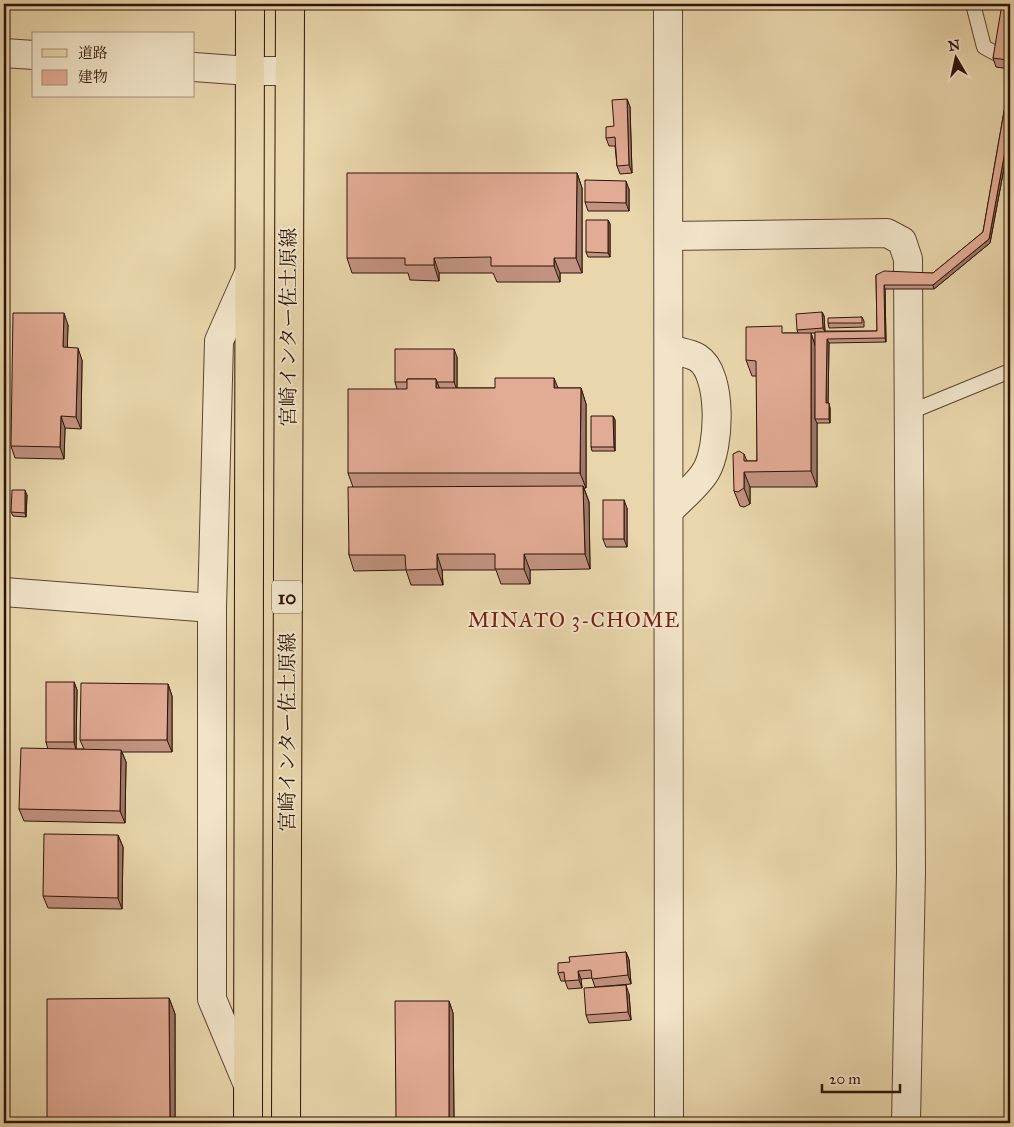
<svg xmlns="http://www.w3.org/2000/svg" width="1014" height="1127" viewBox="0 0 1014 1127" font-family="'IM FELL Great Primer','Noto Serif JP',serif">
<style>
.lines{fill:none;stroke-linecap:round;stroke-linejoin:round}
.service-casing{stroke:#5c4430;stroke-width:16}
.minor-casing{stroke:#5c4430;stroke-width:30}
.tertiary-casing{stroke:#5c4430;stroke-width:30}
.primary-casing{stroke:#2d1306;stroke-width:30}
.service{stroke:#f1e4c9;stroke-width:14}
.minor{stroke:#f1e4c9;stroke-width:28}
.tertiary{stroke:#f1e4c9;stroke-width:28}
.primary{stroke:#e9d6ac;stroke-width:28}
.wall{fill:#c29380;stroke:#2d1306;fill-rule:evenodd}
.shaded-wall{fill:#9e7868;stroke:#2d1306}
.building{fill:#e2ab95;stroke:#2d1306}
.labels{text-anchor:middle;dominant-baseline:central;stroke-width:4;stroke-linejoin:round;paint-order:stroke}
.shield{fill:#f1e4c9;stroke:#685240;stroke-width:1}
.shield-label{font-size:19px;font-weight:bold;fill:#2d1306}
.street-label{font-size:20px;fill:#2d1306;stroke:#f1e4c9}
.neighbourhood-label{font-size:21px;letter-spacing:1px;fill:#7a1f14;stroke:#f1e4c9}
</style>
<rect width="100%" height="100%" fill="#e9d6ac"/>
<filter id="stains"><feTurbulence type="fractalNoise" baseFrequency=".004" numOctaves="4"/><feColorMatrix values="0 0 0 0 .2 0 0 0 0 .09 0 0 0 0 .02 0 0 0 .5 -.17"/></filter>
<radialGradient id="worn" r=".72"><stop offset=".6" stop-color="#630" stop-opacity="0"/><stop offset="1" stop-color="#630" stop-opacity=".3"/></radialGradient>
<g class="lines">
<defs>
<g id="service">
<polyline points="973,4 984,47 1010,61"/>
<polyline points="910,412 1010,371"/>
</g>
<polyline id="minor" points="248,1085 212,999 212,608 219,341 249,273"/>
<g id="tertiary">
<polyline points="668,4 669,1123"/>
<polyline points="4,53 34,55"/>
<polyline points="194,67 249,71 289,71"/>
<polyline points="669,236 887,233 902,241 908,259 911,872 906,1123"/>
<path d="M 669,349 C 678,352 690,353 698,358 C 723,374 720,448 706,471 C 698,485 681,498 670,510"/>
<polyline points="4,592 212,608"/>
</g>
<g id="primary">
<polyline points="248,1123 250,4"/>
<polyline points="286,1123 290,4"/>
</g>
</defs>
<use href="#service" class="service-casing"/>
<use href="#minor" class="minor-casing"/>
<use href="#tertiary" class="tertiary-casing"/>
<use href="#primary" class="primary-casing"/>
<use href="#service" class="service"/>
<use href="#minor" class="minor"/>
<use href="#tertiary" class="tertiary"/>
<use href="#primary" class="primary"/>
</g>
<g class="wall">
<polygon points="1010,4 1010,69 996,67 993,58"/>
<path d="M 1010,77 L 1010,136 L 990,243 L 934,289 L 885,289 L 886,342 L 829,343 L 828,403 L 830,408 L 830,423 L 817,423 L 817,487 L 750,487 L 750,504 L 744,507 L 740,506 L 734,491 L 744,454 L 747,461 L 757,461 L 757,376 L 752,376 L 746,360 L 784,333 L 798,333 L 797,330 L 822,312 L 824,316 L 825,331 L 877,331 L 876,275 L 933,273 L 983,232 ZM 811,333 L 815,333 L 815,346 Z"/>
<polygon points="627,99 630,107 632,173 620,174 617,166 615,146 609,146 606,138 614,126"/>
<polygon points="577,173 582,188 582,273 560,273 560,282 497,282 493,273 439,273 439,281 410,280 408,273 352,273 347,258"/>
<polygon points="629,189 629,211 588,211 585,202"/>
<polygon points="608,220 610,224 610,257 588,257 586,252"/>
<polygon points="862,317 864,321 864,327 829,328 828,323"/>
<polygon points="68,325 67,347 82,360 81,429 65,428 64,459 15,458 11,446"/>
<polygon points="457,357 457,388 581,388 586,404 586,488 584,488 589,502 590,569 530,570 530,584 501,584 496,570 442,570 443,585 411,585 406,570 354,571 349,555 353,487 348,473 397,389 395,382"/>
<polygon points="613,416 615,420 615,451 592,451 591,447"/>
<polygon points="27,495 26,517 13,516 11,512"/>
<polygon points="627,508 627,547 606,547 603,539"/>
<polygon points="74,682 77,690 76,749 84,749 80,740 168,684 172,696 172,752 122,752 126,762 125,823 24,821 19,809 48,749 46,742"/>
<polygon points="118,835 123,847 122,909 48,908 43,896"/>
<polygon points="626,952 629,960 631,984 595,987 592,978 581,979 582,988 568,989 565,981 561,981 558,973 570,962"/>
<polygon points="629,994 631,1020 589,1023 586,1015"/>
<polygon points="169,998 175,1014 175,1123 49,1123 47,1120"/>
<polygon points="449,1001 453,1013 454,1123 397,1123 396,1119"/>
</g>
<g class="shaded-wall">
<polygon points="1010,47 1010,66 1008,60"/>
<polygon points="627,99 630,107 632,173 629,165"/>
<polygon points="1010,124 1010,136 990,243 934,289 933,285 989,239"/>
<polygon points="577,173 582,188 582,273 576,258"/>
<polygon points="626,181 629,189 629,211 626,203"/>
<polygon points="608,220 610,224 610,257 608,253"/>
<polygon points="434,258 439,273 439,281 434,265"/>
<polygon points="554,258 560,273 560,282 554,266"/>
<polygon points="884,285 885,289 886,342 885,338"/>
<polygon points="822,312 824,316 825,332 823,328"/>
<polygon points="64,313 68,325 67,359 63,347"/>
<polygon points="811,333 816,348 815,419 817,423 817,487 811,471"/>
<polygon points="827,339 829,343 828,408 826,403"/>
<polygon points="78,348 82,360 81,429 76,417"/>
<polygon points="454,349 457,357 457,390 454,382"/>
<polygon points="554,378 560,393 554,388"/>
<polygon points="436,379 442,395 436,388"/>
<polygon points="581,388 586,404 586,488 580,473"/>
<polygon points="829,403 830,408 830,423 829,419"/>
<polygon points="61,416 65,428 64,459 60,447"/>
<polygon points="613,416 615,420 615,451 614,447"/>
<polygon points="744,472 750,487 750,504 744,488"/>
<polygon points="583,486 589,502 590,569 585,554"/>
<polygon points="25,490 27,495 26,517 25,513"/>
<polygon points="624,500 627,508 627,547 624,539"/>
<polygon points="437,554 442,570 443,585 437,569"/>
<polygon points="524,554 530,570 530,584 524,569"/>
<polygon points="74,682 77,690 76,750 74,742"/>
<polygon points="168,684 172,696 172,752 167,740"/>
<polygon points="121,750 126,762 125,823 120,811"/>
<polygon points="118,835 123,847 122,909 118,898"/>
<polygon points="626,952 629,960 631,984 628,975"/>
<polygon points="578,971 581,979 582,988 579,980"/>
<polygon points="626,985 629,994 631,1020 628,1012"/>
<polygon points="169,998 175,1014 175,1123 171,1123 170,1120"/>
<polygon points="449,1001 453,1013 454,1123 451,1123 449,1119"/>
</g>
<g class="building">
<polygon points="1002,4 1010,4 1010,47 1008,60 993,58"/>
<polygon points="1010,77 1010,124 989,239 933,285 884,285 885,338 827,339 826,403 829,403 829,419 815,419 815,332 877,331 876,275 884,271 933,273 983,232"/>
<polygon points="627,99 629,165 617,166 615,137 606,138 606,127 614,126 612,100"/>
<polygon points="347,173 577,173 576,258 554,258 554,266 491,266 491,257 434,258 434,265 405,265 405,258 347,258"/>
<polygon points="585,180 626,181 626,203 585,202"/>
<polygon points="586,220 608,220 608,253 586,252"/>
<polygon points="822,312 823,328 797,330 796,314"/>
<polygon points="13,313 64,313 63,347 78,348 76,417 61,416 60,447 11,446"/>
<polygon points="862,317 862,323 828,323 828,318"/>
<polygon points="782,326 782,333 811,333 811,471 744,472 744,488 738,492 734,491 733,454 739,451 744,454 744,461 757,461 756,361 746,360 746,327"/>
<polygon points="395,349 454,349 454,382 437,382 436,379 407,379 407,382 395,382"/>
<polygon points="495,378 554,378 554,388 581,388 580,473 348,473 348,389 407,389 407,379 436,379 436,388 495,388"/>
<polygon points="591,416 613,416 614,447 591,447"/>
<polygon points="583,486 585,554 524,554 524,569 495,569 495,554 437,554 437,569 406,570 405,555 349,555 348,487"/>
<polygon points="12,490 25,490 25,513 11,512"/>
<rect x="603" y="500" width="21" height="39"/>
<rect x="46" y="682" width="28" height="60"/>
<polygon points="81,683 168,684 167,740 80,740"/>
<polygon points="21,748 121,750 120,811 19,809"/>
<polygon points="44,834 118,835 118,898 43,896"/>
<polygon points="626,952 628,975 592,979 591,970 578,971 579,980 565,981 564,972 558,973 558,963 570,962 569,957"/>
<polygon points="626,985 628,1012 586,1015 584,988"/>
<polygon points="169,998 170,1120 47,1120 47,999"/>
<polygon points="395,1001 449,1001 449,1119 396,1119"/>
</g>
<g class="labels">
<rect class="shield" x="272" y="580.5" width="30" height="33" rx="4"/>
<g class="shield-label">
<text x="287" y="597">10</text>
</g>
<g class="street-label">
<text transform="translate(288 327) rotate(-90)">宮崎インター佐土原線</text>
<text transform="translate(287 732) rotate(-90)">宮崎インター佐土原線</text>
</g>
<g class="neighbourhood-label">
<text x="574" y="620">MINATO 3-CHOME</text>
</g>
</g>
<rect width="1014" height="1127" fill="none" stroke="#e9d6ac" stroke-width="20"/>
<rect x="5" y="5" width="1004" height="1117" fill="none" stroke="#2d1306" stroke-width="2.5"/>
<rect x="10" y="10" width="994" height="1107" fill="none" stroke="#2d1306"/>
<rect x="32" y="32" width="162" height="65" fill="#f1e4c9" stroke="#a3907b"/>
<rect x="42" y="49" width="25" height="8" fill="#e9d6ac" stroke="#a3907b"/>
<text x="78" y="58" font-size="15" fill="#2d1306">道路</text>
<rect x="42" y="70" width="25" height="15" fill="#e2ab95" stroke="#a3907b"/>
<text x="78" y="82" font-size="15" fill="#2d1306">建物</text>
<g transform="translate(956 58) rotate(351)" stroke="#f1e4c9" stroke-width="4" paint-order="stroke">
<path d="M0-4L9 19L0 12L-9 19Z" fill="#2d1306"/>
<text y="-8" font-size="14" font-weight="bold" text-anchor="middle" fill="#2d1306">N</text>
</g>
<path d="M822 1084v8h78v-8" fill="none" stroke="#2d1306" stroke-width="2.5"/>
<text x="829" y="1084" font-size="15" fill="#2d1306" stroke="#f1e4c9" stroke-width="4" paint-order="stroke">20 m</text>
<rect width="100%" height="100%" filter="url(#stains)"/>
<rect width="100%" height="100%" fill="url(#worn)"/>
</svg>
